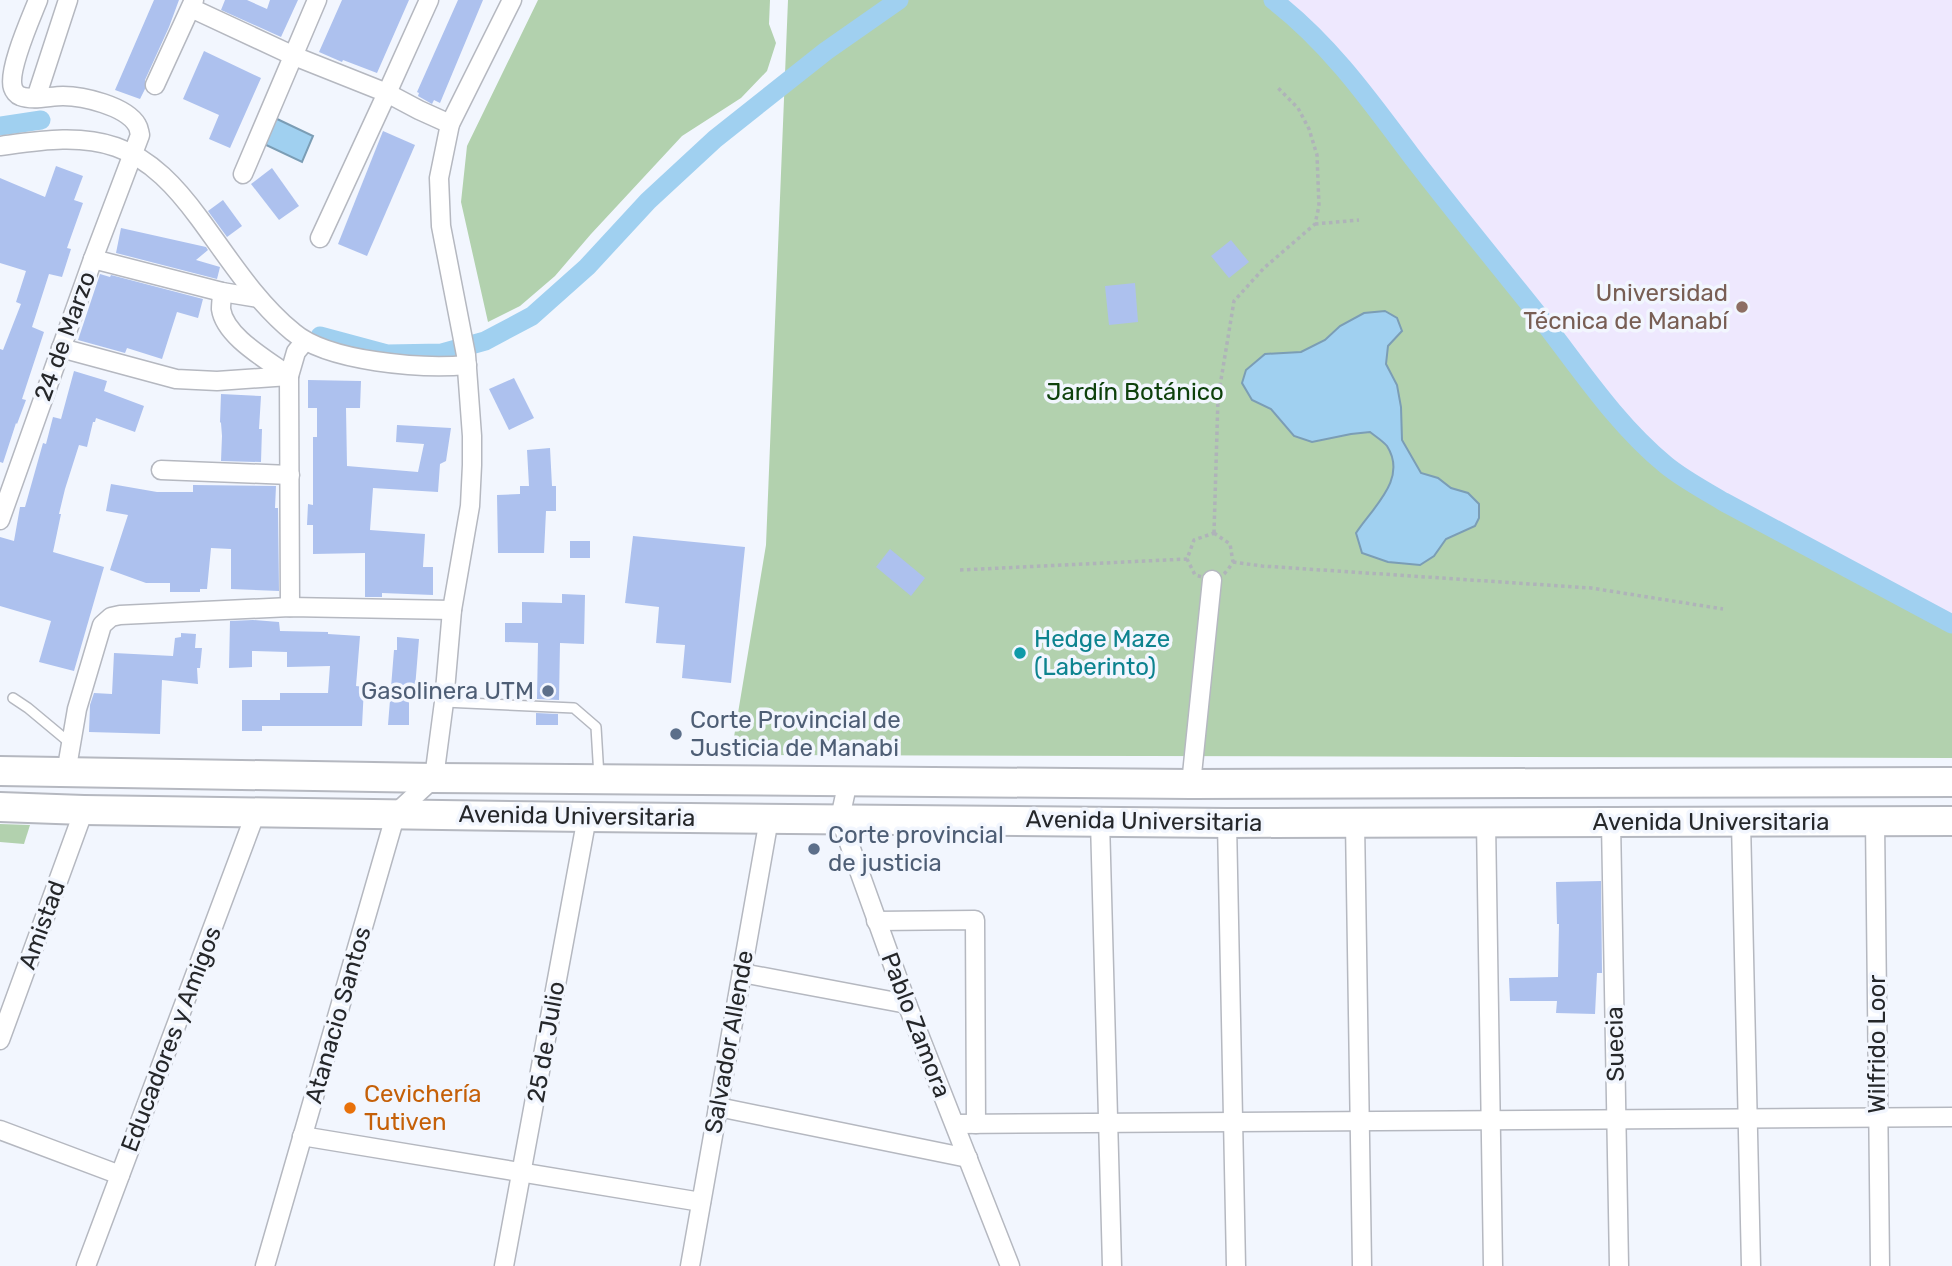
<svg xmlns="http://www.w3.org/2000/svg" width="1952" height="1266" viewBox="0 0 1952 1266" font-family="Rubik,sans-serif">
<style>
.education{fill:#eee8fe}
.green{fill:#b2d1ae}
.water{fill:#a0d0f0;stroke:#7b9db5;stroke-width:2}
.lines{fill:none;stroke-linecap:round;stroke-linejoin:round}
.canal{stroke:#a0d0f0;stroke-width:19}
.building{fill:#adc1ee}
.service-casing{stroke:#b5b8c0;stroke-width:12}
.minor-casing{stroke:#b5b8c0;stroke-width:21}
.primary-casing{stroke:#b5b8c0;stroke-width:32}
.path{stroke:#afb3b9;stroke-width:3.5;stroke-dasharray:3.5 3.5;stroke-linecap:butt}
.service{stroke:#fff;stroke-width:9}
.minor{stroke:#fff;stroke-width:18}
.primary{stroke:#fff;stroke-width:28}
.education-dot{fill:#8d6e63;stroke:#f2f6fe;stroke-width:2.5}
.culture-dot{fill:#0f9aa8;stroke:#f2f6fe;stroke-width:2.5}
.service-dot{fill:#5c6f8a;stroke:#f2f6fe;stroke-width:2.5}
.food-dot{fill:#e8710a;stroke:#f2f6fe;stroke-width:2.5}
.labels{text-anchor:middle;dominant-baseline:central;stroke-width:7;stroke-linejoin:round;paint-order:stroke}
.education-label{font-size:24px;fill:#785e54;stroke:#f2f6fe;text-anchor:end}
.street-label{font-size:24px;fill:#25272a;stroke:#f2f6fe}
.park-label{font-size:24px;fill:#0e410c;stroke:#f2f6fe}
.culture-label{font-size:24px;fill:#0d838f;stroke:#f2f6fe;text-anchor:start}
.service-label{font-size:24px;fill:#4e5e75;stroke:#f2f6fe;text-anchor:start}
.food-label{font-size:24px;fill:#c56008;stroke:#f2f6fe;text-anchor:start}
</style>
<rect width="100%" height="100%" fill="#f2f6fe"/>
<polygon class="education" points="1273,0 1952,0 1952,624 1724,502 1689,481 1653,453 1626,427 1600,395 1555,336 1452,208 1350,75 1312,33"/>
<g class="green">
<polygon points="538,0 770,0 769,24 776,43 767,71 741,98 682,136 591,234 555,276 520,306 488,322 461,202 467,146"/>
<path d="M 788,0 L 1273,0 C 1328,42 1369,99 1410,154 C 1452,209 1496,262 1539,316 C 1579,367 1615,423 1666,465 C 1683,479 1704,490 1724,502 L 1952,624 L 1952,758 L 731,755 L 766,545 Z"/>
<polygon points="0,824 30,825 24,844 0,842"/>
</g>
<g class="water">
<polygon points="275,118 313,136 302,162 264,144"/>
<path d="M 1385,311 L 1397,318 L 1402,331 L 1388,346 L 1386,364 L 1397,385 L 1401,407 L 1402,440 L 1421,473 L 1438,478 L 1451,488 L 1468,493 L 1479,504 L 1479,518 L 1475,526 L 1446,539 L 1434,556 L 1420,565 L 1388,562 L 1362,553 L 1356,533 C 1373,507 1408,479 1387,446 C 1383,441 1375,436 1370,432 L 1351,434 L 1312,442 L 1294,436 L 1271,409 L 1252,400 L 1242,383 L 1246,370 L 1265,354 L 1301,352 L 1325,340 L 1340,326 L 1364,313 Z"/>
</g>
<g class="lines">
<g class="canal">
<path d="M 1273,0 C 1328,42 1369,99 1410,154 C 1452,209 1496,262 1539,316 C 1579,367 1615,423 1666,465 C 1683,479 1704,490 1724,502 L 1952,624"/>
<polyline points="0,126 41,120"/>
<polyline points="320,336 387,354 442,353 485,341 532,316 587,267 648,201 715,139 826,51 899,0"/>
</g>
</g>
<g class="building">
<polygon points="154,0 179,0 169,27 145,80 145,89 140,99 115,90"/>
<polygon points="225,0 247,0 267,9 270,0 298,0 281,37 221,10"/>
<polygon points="342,0 409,0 377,73 343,60 342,62 319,52"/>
<polygon points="458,0 483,0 440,103 434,100 432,104 418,96 419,93 417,92"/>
<polygon points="204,51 261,78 230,148 209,139 219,115 183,99"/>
<polygon points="383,131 415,145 367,256 338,244"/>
<polygon points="56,166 83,176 74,200 83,203 67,248 71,249 62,277 49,274 32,327 44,332 22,399 26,400 17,424 16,423 3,463 0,462 0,349 3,350 21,304 16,302 26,271 0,263 0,178 45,197"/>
<polygon points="272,168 299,206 279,220 251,184"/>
<polygon points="223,200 242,226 227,237 208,211"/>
<polygon points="121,228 206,247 208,250 196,260 220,267 217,279 116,253"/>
<polygon points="1231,240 1249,262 1229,278 1211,256"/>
<polygon points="100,274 110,277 111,275 203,299 198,318 177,312 162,359 127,348 125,353 78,340"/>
<polygon points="1135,283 1138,322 1109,325 1105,286"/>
<polygon points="74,371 107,381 104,391 144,406 135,432 96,418 95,422 93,422 87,447 79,445 65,489 59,514 61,514 53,552 104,567 74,671 39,662 51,621 0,606 0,537 14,541 20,507 25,507 43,443 46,444 53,417 61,419"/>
<polygon points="514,378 534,418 509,430 489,389"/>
<polygon points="308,380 361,381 360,408 346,408 347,466 418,472 424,444 396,442 397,425 451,428 446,461 440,464 438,492 373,488 370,530 425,534 423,567 433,567 433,595 382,593 382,597 365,597 365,553 313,554 313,525 307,525 308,504 313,505 313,437 317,437 317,408 308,408"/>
<polygon points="221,394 261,396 259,429 262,429 261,462 221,461 222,436 221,423 220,422"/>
<polygon points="550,448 552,486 556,486 556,511 546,511 544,553 498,553 497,495 520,494 520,486 529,486 527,450"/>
<polygon points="111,484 157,492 193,492 193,485 276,486 275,508 278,508 279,591 231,589 231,549 211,548 207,589 200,589 200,592 170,592 170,583 146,583 110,570 128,515 106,511"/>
<polygon points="633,536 745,547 731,683 682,678 685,645 656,643 659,607 625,603"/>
<rect x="570" y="541" width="20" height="17"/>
<polygon points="890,549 925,578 911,596 876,567"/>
<polygon points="562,594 585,595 584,644 560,643 559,700 537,699 538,643 505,642 505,623 522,623 522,602 562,603"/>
<polygon points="253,620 279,622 280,631 328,632 328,634 360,636 356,686 364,687 362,726 262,726 262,731 242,731 242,700 280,700 280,693 328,693 330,666 287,667 287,652 252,651 252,667 229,668 230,621"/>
<polygon points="181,633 196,634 195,648 202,648 200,668 197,668 198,684 162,680 160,734 89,732 90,705 94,693 112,694 114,653 173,656 175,638 181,637"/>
<polygon points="397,637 419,639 415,688 409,688 409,725 388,725 394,650 397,650"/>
<polygon points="536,713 558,714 558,725 536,725"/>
<polygon points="1601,881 1602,973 1597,973 1595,1014 1556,1013 1557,1001 1510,1001 1509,978 1558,977 1559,924 1557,924 1556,882"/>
</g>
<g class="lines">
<defs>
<g id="service">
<polyline points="13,698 28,708 70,743"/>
<polyline points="444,702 574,708 596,727 599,777"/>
</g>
<g id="minor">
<polyline points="191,8 294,56 387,93 419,110 450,124"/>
<polyline points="155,85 194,0"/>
<polyline points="36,98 68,0"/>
<path d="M 0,146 C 38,141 78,134 116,147 C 151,159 177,188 199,218 C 228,257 255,301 293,332 C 328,362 422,369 467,365"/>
<polyline points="243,174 317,0"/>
<polyline points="320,238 387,93 429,0"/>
<polyline points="93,259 222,292 258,298"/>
<path d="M 222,292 C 222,297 221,304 221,309 C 225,337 268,360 289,376"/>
<polyline points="61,348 176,379 217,381 289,376"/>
<polyline points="161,470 290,475"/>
<path d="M 0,520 L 93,259 L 140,135 C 139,131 139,128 137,125 C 126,106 83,96 63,96 C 50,96 33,101 20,96 C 17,95 14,91 13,88 C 7,71 31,18 38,0"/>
<polyline points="290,607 289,376 296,352 305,341"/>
<polyline points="66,773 77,709 102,625 111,617 120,615 290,607 452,610"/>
<polyline points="848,781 840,818 907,1004 1010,1266"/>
<polyline points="1191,784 1212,580"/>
<polyline points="1100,821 1112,1266"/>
<polyline points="1875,821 1880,1266"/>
<polyline points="1355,822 1362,1266"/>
<polyline points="1486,822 1493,1266"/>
<polyline points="1611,822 1619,1266"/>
<polyline points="1741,822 1751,1266"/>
<polyline points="1227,823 1236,1266"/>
<polyline points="876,921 975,920 976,1124"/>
<polyline points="742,973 907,1004"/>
<polyline points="0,1040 84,810"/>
<polyline points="718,1107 968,1158"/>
<polyline points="955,1124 1952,1117"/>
<polyline points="0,1130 120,1175"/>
<polyline points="302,1136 701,1202"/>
<polyline points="86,1266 256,812"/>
<polyline points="265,1266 396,813 434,778 444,702 452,610 470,506 472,465 472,436 466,355 441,226 439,178 450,124 512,0"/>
<polyline points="504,1266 587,817"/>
<polyline points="690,1266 769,819"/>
</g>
<g id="primary">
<polyline points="0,771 434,778 1191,784 1952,782"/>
<polyline points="0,807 84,810 587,817 1227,823 1952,821"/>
</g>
</defs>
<use href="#service" class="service-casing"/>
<use href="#minor" class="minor-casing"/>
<use href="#primary" class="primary-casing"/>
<g class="path">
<polyline points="1315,224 1359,220"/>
<polyline points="1214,533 1218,398 1234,301 1264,268 1315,224 1319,206 1317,155 1309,129 1298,108 1278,88"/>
<path d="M 1214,533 L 1230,544 L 1233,562 C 1221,581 1216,581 1195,575 L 1187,559 L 1194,540 Z"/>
<polyline points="1233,562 1262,566 1591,588 1723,609"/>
<polyline points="960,570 1187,559"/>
</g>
<use href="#service" class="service"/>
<use href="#minor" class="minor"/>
<use href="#primary" class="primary"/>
</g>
<circle class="education-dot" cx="1742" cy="307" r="7"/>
<circle class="culture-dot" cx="1020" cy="653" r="7"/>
<g class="service-dot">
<circle cx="548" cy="691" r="7"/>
<circle cx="676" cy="734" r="7"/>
<circle cx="814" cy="849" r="7"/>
</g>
<circle class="food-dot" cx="350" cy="1108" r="7"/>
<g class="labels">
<g class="education-label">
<text x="1728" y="293">Universidad<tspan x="1728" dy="28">Técnica de Manabí</tspan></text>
</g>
<g class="street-label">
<text transform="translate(65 336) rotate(-70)">24 de Marzo</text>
<text transform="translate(577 816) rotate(1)">Avenida Universitaria</text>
<text transform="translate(1144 821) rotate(1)">Avenida Universitaria</text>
<text x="1711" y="822">Avenida Universitaria</text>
<text transform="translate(42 925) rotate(-70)">Amistad</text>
<text transform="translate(338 1015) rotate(-74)">Atanacio Santos</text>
<text transform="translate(916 1025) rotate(69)">Pablo Zamora</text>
<text transform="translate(171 1039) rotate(-69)">Educadores y Amigos</text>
<text transform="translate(546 1042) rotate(-80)">25 de Julio</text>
<text transform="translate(729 1042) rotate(-80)">Salvador Allende</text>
<text transform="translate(1615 1044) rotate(-91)">Suecia</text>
<text transform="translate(1877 1044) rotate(-90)">Wilfrido Loor</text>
</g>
<g class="park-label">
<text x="1135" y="392">Jardín Botánico</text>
</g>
<g class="culture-label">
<text x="1034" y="639">Hedge Maze<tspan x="1034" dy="28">(Laberinto)</tspan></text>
</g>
<g class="service-label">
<text x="534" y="691" text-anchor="end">Gasolinera UTM</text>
<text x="690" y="720">Corte Provincial de<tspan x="690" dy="28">Justicia de Manabi</tspan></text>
<text x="828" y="835">Corte provincial<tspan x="828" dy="28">de justicia</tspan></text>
</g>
<g class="food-label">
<text x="364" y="1094">Cevichería<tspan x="364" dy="28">Tutiven</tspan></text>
</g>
</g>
</svg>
